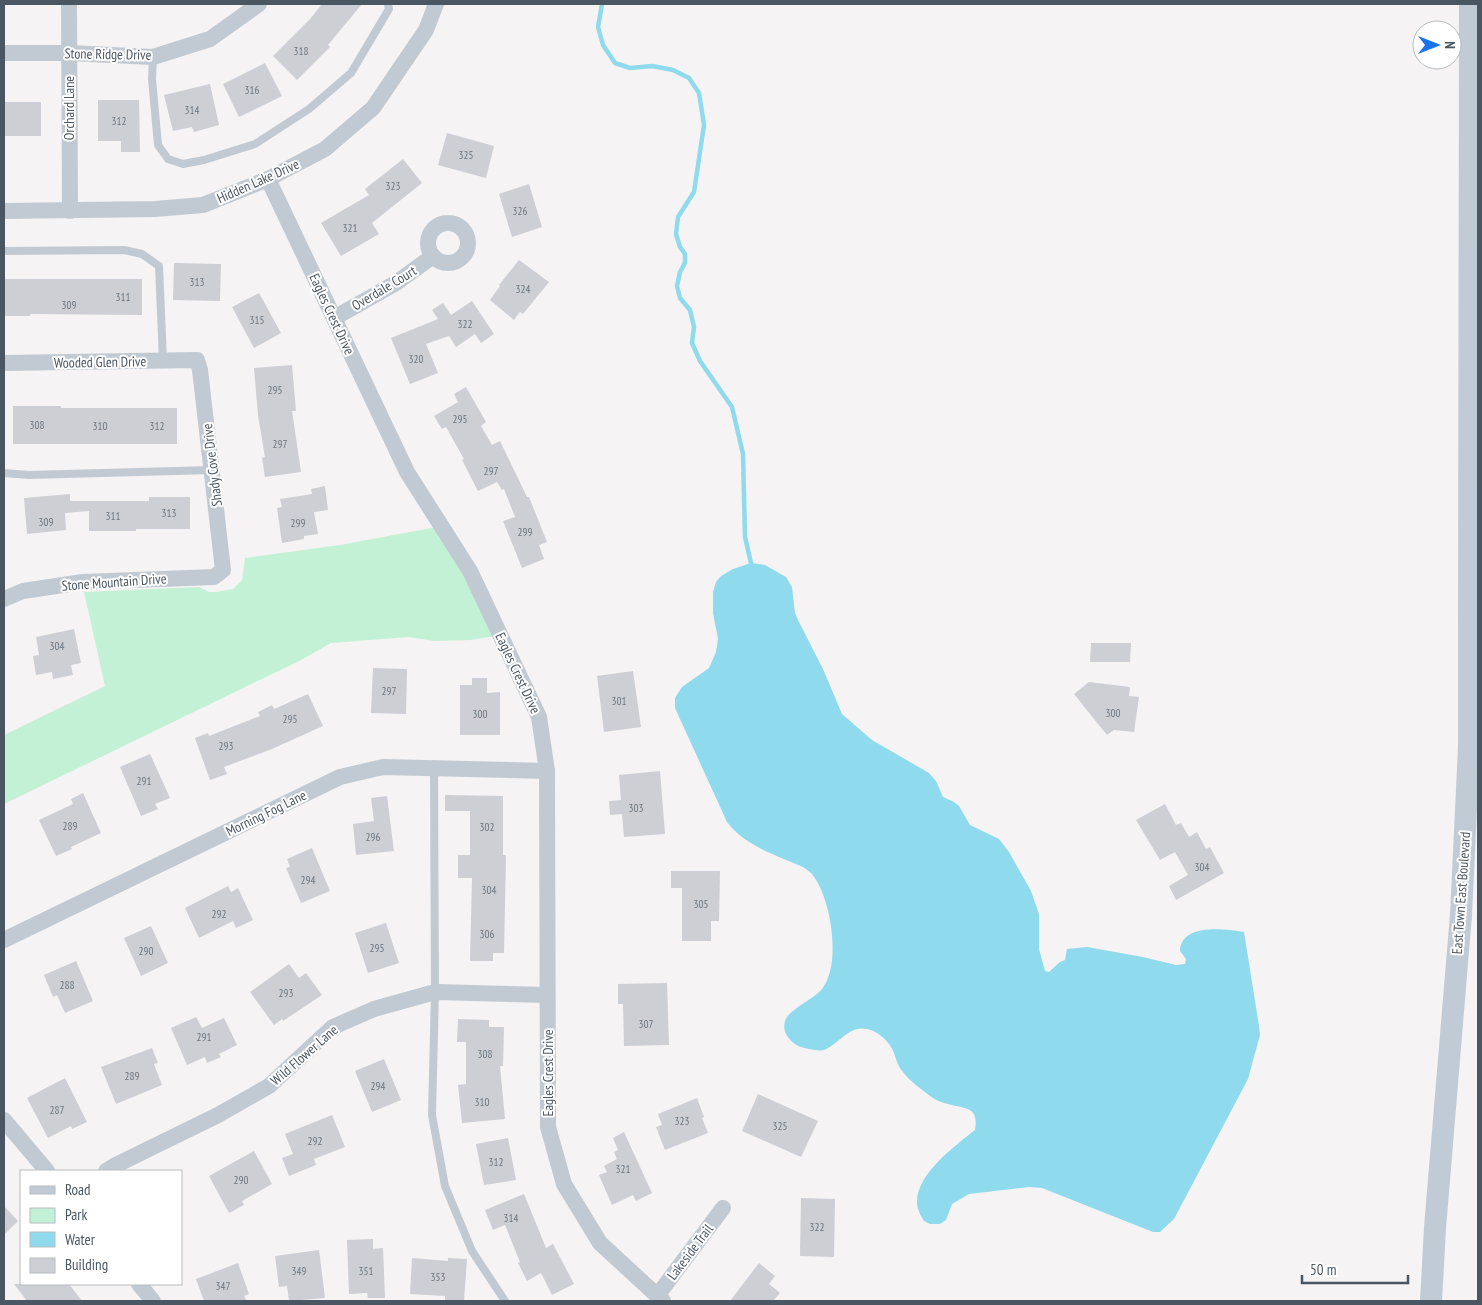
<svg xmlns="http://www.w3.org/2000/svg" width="1482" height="1305" viewBox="0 0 1482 1305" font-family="'PT Sans Narrow',sans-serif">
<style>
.green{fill:#c3f1d5}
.water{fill:#90daee}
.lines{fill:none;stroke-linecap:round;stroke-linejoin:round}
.stream{stroke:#90daee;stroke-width:4.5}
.building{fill:#cdcfd5}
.lane{stroke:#c1cad2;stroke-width:8}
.street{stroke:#c1cad2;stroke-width:16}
.secondary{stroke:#c1cbd6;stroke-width:22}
.labels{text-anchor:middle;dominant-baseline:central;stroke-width:4;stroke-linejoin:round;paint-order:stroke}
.number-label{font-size:11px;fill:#6b747e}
.street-label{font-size:14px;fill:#4a5661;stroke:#fff}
</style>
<rect width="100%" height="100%" fill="#f5f3f3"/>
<polygon class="green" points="437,527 496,636 470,640 434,641 409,637 331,643 299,661 4,804 4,735 105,686 84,592 199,587 209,592 216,592 233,589 242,580 245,558 340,545"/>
<path class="water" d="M 751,563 L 765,565 L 786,577 L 792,587 L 795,613 L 799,622 L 823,669 L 842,714 L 872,740 L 929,773 L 936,781 L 943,797 L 954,802 L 959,806 L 970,825 L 999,839 L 1009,852 L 1031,891 L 1039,914 L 1039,949 L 1045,971 L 1049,972 L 1060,962 L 1065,960 L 1067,949 L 1087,947 L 1143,957 L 1176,965 L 1185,964 L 1186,959 L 1180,951 C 1181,923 1225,929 1244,932 L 1259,1026 L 1260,1035 L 1248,1079 L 1174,1219 L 1160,1232 L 1153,1232 L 1042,1188 L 1029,1187 L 969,1194 L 952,1204 L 946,1220 L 940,1224 L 930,1224 L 924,1221 C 921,1216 917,1209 917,1203 C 916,1174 955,1146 975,1130 C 979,1106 965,1109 948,1104 C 937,1102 930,1096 921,1089 C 913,1083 906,1077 900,1068 C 896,1062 895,1053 891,1047 C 886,1039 877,1031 867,1029 C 849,1025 839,1044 824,1050 C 820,1051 814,1050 809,1049 C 804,1048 799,1047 795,1044 C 788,1039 782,1031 785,1021 C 789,1009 813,1000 822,989 C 842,964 831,897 812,874 C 809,871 806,869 803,867 C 776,855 745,846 727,822 L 675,708 L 675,698 L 682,687 L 709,668 L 716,652 L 718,639 L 713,613 L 713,592 L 716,582 L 721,576 L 733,569 Z"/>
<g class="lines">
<polyline class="stream" points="602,4 598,27 603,45 615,63 630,68 652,66 673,70 689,78 699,93 704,125 694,192 678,217 676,234 680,247 685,254 685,263 680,272 677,286 680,298 690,310 694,327 692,343 700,361 732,407 743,454 745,537 751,563"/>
</g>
<g class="building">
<polygon points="322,4 362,4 328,45 330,47 297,80 273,56 310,19"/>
<polygon points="265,63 282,96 239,117 223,84"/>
<polygon points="210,84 219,125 194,132 192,127 173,131 164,95"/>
<polygon points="98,100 139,100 140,152 121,152 121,141 98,141"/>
<rect x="4" y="102" width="37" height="34"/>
<polygon points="447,133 494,146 486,178 438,165"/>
<polygon points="403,159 422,183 372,223 379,234 341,256 321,223 369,195 365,189"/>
<polygon points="529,184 542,227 512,237 499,194"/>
<polygon points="519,260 549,282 523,314 520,312 514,320 490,300 500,286 499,285"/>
<polygon points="174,263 221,264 220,301 173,300"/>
<polygon points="4,279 142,279 142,315 30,314 30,316 4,316"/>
<polygon points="259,293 281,333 254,348 232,307"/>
<polygon points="472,301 494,334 481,343 475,334 456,347 449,336 426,344 438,373 410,384 391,338 438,319 432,310 443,303 451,315"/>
<polygon points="292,365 296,411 292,411 301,472 265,477 262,458 265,457 258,415 254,368"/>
<polygon points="466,387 486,422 481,426 492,445 500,441 527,497 529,497 547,542 539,545 544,559 522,568 503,521 515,517 504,489 502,490 497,482 478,491 462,460 464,459 446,427 442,429 434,416 458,402 454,394"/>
<polygon points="13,406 61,406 61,408 177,408 177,444 13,444"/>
<polygon points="325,486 328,510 314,512 318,534 304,536 304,539 282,543 277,508 282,507 280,499 312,494 311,489"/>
<polygon points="70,494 70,501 149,501 149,497 190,497 190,529 136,529 136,531 89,531 89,511 65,513 66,530 27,534 24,498"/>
<polygon points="74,629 81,663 71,665 73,675 53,679 52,672 36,675 33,656 39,655 36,637"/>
<polygon points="1091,643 1131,643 1130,662 1090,662"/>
<polygon points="373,668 407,669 406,714 371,713"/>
<polygon points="633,671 641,727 604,732 597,676"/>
<polygon points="472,678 487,678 487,693 500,692 500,735 460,735 460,685 472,685"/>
<polygon points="1089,682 1130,687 1129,696 1139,697 1134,732 1114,730 1107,735 1074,694"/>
<polygon points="308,694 323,726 272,749 224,767 227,774 210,780 195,738 208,733 209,736 260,716 258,712 272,705 274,709"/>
<polygon points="150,754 170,798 155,804 158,809 141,816 120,767"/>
<polygon points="660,771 665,834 624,837 622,814 610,815 609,801 621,800 619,775"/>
<polygon points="83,793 101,833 71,847 72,849 56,856 39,820 73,804 71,799"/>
<polygon points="445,795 503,796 503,855 506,855 504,953 493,953 493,961 470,961 472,878 458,878 458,855 470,855 470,811 445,811"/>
<polygon points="387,796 394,851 356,855 353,824 374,821 371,798"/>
<polygon points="1165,804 1176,825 1181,823 1189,837 1197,832 1206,849 1210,847 1224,873 1176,900 1169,886 1188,875 1175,852 1160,860 1136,820"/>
<polygon points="312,848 330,891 301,903 286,868 290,867 287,859"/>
<polygon points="671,871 720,871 719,921 711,921 711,941 682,941 682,888 671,888"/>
<polygon points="228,886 231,892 238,888 253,920 236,928 233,921 199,938 185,908"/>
<polygon points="386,923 399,963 368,973 355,933"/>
<polygon points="151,926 168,963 141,976 124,938"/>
<polygon points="76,961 93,1001 65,1013 57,995 53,997 44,975"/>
<polygon points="289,964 299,978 306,973 322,995 283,1021 282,1019 274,1025 250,992"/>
<polygon points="667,983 669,1045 624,1046 623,1004 618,1004 618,984"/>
<polygon points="196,1017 202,1028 224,1018 237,1045 219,1054 221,1057 207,1063 205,1057 187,1065 171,1028"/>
<polygon points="458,1019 489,1020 489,1027 504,1027 503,1066 500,1066 505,1119 462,1123 458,1085 466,1084 466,1042 457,1042"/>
<polygon points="152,1048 158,1063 154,1064 162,1085 116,1104 101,1067"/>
<polygon points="384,1059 401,1100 372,1112 355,1071"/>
<polygon points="65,1078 87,1122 72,1129 71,1126 48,1138 27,1098"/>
<polygon points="758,1094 818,1121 801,1157 742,1131"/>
<polygon points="697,1098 704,1117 702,1118 708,1133 665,1150 656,1127 662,1125 658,1114"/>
<polygon points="332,1115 345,1147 314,1159 316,1165 289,1176 282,1158 293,1154 285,1134"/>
<polygon points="624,1132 652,1193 636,1201 633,1195 612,1205 599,1175 607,1172 604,1166 617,1159 614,1152 618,1150 613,1138"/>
<polygon points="508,1138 516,1180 484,1185 476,1144"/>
<polygon points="254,1151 272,1184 242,1201 244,1205 229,1213 209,1176"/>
<polygon points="524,1194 546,1248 553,1244 574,1284 552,1295 541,1273 527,1281 518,1263 520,1262 505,1225 493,1230 485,1210"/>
<polygon points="801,1198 835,1199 834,1257 800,1256"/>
<polygon points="4,1206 18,1221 4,1235"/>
<polygon points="373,1239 373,1249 383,1248 385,1298 368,1298 367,1293 349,1294 347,1240"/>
<polygon points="319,1250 325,1298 289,1301 287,1286 279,1287 275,1256"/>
<polygon points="412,1258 448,1261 448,1258 467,1259 464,1301 445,1301 445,1296 410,1294"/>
<polygon points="238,1263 249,1294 244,1296 247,1301 204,1301 196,1279"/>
<polygon points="759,1263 775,1276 769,1284 780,1293 773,1301 730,1301"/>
<polygon points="14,1284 69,1284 82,1301 27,1301"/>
</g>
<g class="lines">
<g class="lane">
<polyline points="153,57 152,79 158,145 168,159 183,164 204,160 255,144 309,109 351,73 389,9 388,4"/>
<polyline points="4,251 124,250 142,254 159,266 163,361"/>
<polyline points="4,473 29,475 212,470"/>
<polyline points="434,768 435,992 432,1115 445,1186 472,1251 505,1301"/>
</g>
<g class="street">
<polyline points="69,4 70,211"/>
<polyline points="4,53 69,53 153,57 210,39 259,4"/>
<polyline points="268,179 407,472 470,571 539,717 547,771 548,1127 564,1184 600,1243 663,1301"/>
<polyline points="4,211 155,209 203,205 268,179 325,149 373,108 426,30 436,4"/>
<circle cx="448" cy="243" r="20"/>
<polyline points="334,318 396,283 433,256"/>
<polyline points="4,363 197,360 200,370 223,570 214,577 83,582 23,591 4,599"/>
<polyline points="4,940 340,777 383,767 547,771"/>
<polyline points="4,1120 47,1171"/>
<polyline points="106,1171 114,1166 218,1115 269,1086 333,1027 374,1009 435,992 547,995"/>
<polyline points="139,1284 153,1301"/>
<polyline points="657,1296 723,1208"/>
</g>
<polyline class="secondary" points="1431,1301 1435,1228 1461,915 1469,747 1469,635 1470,4"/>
</g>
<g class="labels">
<g class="number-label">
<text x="301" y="51">318</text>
<text x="252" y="90">316</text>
<text x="192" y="110">314</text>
<text x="119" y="121">312</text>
<text x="466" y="155">325</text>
<text x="393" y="186">323</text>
<text x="520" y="211">326</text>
<text x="350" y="228">321</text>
<text x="197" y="282">313</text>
<text x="523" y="289">324</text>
<text x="123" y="297">311</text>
<text x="69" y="305">309</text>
<text x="257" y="320">315</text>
<text x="465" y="324">322</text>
<text x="416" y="359">320</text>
<text x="275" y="390">295</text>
<text x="460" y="419">295</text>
<text x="37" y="425">308</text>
<text x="100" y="426">310</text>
<text x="157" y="426">312</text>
<text x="280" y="444">297</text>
<text x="491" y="471">297</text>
<text x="169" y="513">313</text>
<text x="113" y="516">311</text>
<text x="46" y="522">309</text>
<text x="298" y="523">299</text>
<text x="525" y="532">299</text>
<text x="57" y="646">304</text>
<text x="389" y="691">297</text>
<text x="619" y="701">301</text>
<text x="1113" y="713">300</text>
<text x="480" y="714">300</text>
<text x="290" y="719">295</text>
<text x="226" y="746">293</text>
<text x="144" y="781">291</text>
<text x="636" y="808">303</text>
<text x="70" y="826">289</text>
<text x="487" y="827">302</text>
<text x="373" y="837">296</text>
<text x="1202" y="867">304</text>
<text x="308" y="880">294</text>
<text x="489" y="890">304</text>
<text x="701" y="904">305</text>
<text x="219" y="914">292</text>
<text x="487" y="934">306</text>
<text x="377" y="948">295</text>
<text x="146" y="951">290</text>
<text x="67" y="985">288</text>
<text x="286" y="993">293</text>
<text x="646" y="1024">307</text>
<text x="204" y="1037">291</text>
<text x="485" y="1054">308</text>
<text x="132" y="1076">289</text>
<text x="378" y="1086">294</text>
<text x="482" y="1102">310</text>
<text x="57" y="1110">287</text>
<text x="682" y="1121">323</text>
<text x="780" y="1126">325</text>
<text x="315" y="1141">292</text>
<text x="496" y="1162">312</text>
<text x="623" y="1169">321</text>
<text x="241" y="1180">290</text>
<text x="511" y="1218">314</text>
<text x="817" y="1227">322</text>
<text x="299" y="1271">349</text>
<text x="366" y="1271">351</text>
<text x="438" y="1277">353</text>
<text x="223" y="1286">347</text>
</g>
<g class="street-label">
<text transform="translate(108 54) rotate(1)">Stone Ridge Drive</text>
<text transform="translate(69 108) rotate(-90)">Orchard Lane</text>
<text transform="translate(258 181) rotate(-24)">Hidden Lake Drive</text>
<text transform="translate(384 288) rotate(-31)">Overdale Court</text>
<text transform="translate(332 314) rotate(65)">Eagles Crest Drive</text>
<text transform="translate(100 362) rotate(-1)">Wooded Glen Drive</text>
<text transform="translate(212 465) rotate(-97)">Shady Cove Drive</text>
<text transform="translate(114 582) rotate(-4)">Stone Mountain Drive</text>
<text transform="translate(518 673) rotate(65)">Eagles Crest Drive</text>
<text transform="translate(266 813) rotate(-26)">Morning Fog Lane</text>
<text transform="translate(1461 893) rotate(-86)">East Town East Boulevard</text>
<text transform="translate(304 1055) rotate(-41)">Wild Flower Lane</text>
<text transform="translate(548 1073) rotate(-90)">Eagles Crest Drive</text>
<text transform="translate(690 1252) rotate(-53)">Lakeside Trail</text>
</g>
</g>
<rect width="1482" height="1305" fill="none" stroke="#4a5661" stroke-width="10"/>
<rect x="20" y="1170" width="162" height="115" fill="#ffffff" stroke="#b7bbc0"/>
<rect x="30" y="1186" width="25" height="8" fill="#c1cbd6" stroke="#b7bbc0"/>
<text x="65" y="1195" font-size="15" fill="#4a5661">Road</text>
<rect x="30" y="1208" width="25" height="15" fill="#c3f1d5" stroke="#b7bbc0"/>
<text x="65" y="1220" font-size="15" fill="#4a5661">Park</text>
<rect x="30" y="1232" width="25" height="15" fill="#90daee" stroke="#b7bbc0"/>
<text x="65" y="1245" font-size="15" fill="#4a5661">Water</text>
<rect x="30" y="1258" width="25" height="15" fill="#cdcfd5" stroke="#b7bbc0"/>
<text x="65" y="1270" font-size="15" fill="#4a5661">Building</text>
<g transform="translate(1437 45) rotate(90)"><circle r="24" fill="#ffffff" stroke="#b7bbc0"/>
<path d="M0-4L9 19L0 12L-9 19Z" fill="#1a73e8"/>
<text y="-8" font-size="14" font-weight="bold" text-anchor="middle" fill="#4a5661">N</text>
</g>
<path d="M1302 1275v8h106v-8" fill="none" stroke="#4a5661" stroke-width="2.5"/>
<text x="1310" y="1275" font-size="15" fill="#4a5661" stroke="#ffffff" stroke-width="4" paint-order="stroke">50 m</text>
</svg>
